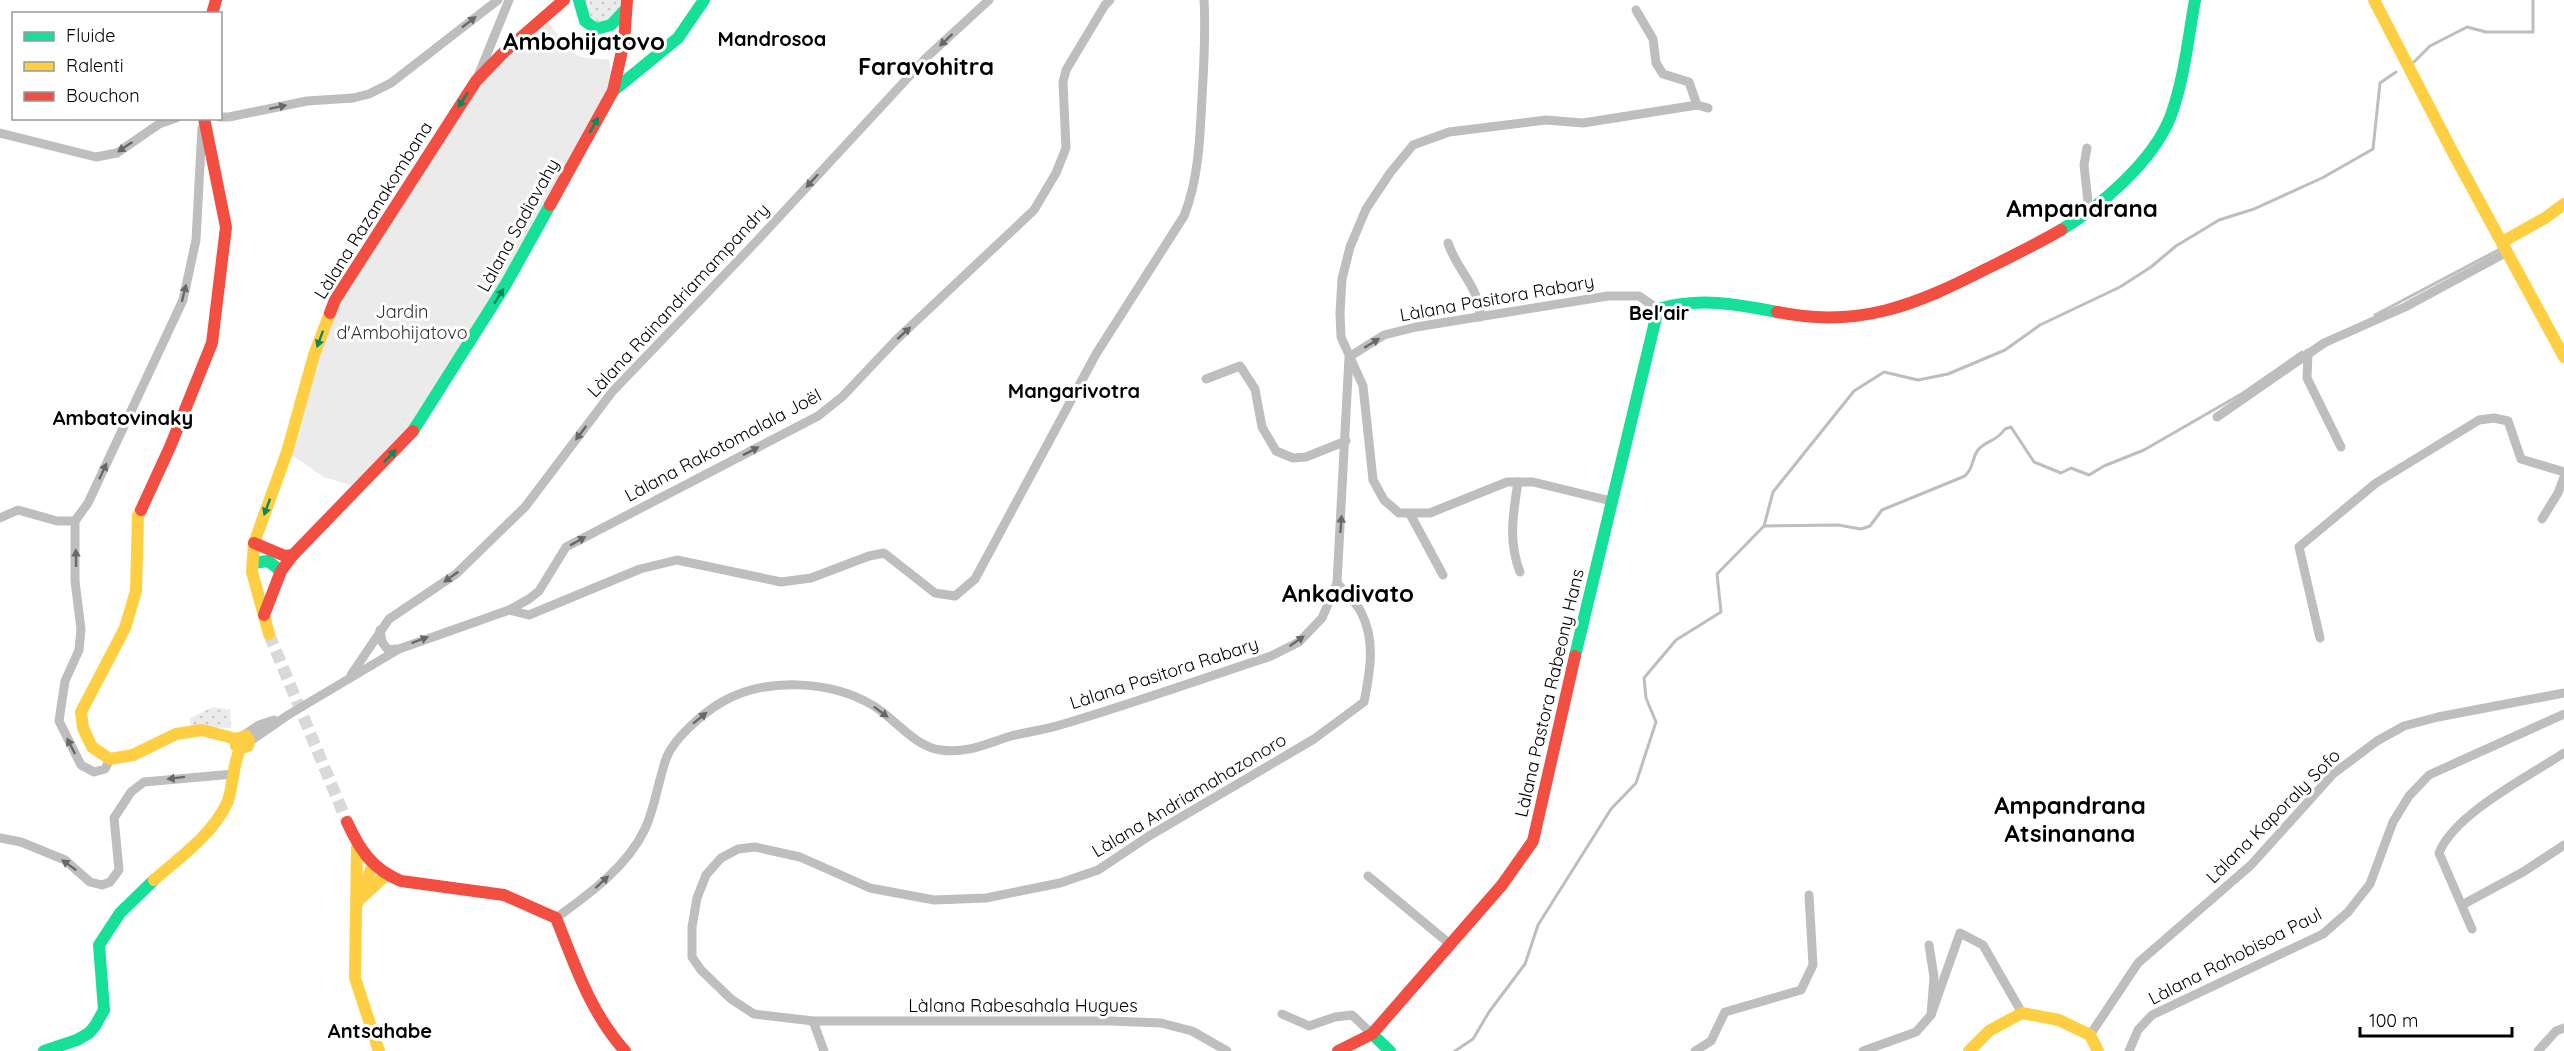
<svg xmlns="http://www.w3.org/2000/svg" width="2564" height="1051" viewBox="0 0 2564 1051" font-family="Quicksand,sans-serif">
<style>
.grass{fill:url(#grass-dots)}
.park{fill:#ebebeb}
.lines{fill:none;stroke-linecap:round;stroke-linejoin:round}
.stream{stroke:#bebebe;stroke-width:3}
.secondary-tunnel{stroke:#d9d9d9;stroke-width:12;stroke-dasharray:12 6;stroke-linecap:butt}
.street{stroke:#bebebe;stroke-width:9}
.fast{stroke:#16e098;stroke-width:12}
.slow{stroke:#ffcf43;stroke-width:12}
.jam{stroke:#f24e42;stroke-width:12}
.oneway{fill:#686868}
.oneway2{fill:#0d865b}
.labels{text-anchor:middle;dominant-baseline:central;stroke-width:6;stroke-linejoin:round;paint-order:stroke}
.street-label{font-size:18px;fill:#000;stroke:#fff}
.park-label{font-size:18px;fill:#323232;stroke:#fff}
.neighbourhood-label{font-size:20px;font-weight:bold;fill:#000;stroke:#fff}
.district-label{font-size:24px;font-weight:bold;fill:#000;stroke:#fff}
</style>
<defs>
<pattern id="grass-dots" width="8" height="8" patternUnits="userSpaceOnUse" patternTransform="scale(1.5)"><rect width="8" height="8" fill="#ebebeb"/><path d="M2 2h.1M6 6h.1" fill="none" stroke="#c8c8c8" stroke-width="1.8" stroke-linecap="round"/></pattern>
</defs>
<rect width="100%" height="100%" fill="#fff"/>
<g class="grass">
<polygon points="589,0 621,0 620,9 610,21 598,23 590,15"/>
<polygon points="213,707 230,710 231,728 191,727 190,718"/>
</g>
<path class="park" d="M 548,22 C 572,54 567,58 609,59 L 613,91 L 415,428 L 359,488 L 324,477 L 287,452 L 335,300 L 476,81 Z"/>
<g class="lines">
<g class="stream">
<polyline points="2414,62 2430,46 2467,27 2486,32 2533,32 2533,0"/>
<polyline points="2375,315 2502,248"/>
<path d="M 1764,526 L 1838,525 L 1861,529 L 1870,526 L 1882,510 L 1965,476 C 1975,466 1971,459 1978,450 C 1986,440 1995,443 2005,429 L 2011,427 L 2034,462 L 2061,473 L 2071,468 L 2089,475 L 2104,466 L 2144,450 L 2243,393 L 2302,352"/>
<polyline points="1455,1051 1473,1039 1489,1012 1525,964 1538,925 1611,809 1636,783 1656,722 1646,698 1644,678 1676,640 1721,612 1717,574 1764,526 1773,492 1854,391 1884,372 1918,380 1948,374 2005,350 2040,325 2120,287 2151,267 2176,246 2219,220 2254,209 2322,178 2373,149 2380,83 2396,72"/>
</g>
<polyline class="secondary-tunnel" points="269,634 347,822"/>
<g class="street">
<polyline points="1636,10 1653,39 1656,63 1663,74 1689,82 1697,105"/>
<polyline points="478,76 509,0"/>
<polyline points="220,117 229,117 307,101 353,98 369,94 391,83 498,0"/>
<polyline points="0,133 96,157 117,153 159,124 176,118"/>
<polyline points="2087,148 2084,165 2089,211"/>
<path d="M 1448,243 C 1457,271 1480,287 1480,317"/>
<polyline points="2308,353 2307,378 2341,447"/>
<polyline points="1206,379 1240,366 1255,389 1262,427 1276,451 1293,458 1306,457 1346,441"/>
<polyline points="2217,417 2324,343 2405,307 2507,252"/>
<path d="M 1518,482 C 1513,514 1508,541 1520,572"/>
<polyline points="1611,501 1533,482 1507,482 1430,513 1399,513 1384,500 1373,480 1363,386 1341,337 1340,313 1342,279 1350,247 1366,209 1390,173 1413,145 1449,132 1546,120 1583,123 1697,105 1708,108"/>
<polyline points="1410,514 1443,575"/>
<polyline points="0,518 18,510 57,521 75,521"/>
<polyline points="2542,519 2558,493 2564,477"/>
<polyline points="75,521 88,503 183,300 196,240 202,128"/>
<polyline points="75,521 75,581 81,629 79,650 65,681 59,721 81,765 94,772 105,769 110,759"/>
<path d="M 509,610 L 529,615 L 640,569 L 677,560 L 781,582 L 811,578 L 869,556 L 884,553 L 935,593 L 955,596 L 975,579 L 1096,354 L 1184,216 C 1199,178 1200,137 1202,97 C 1204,64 1206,33 1204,0"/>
<polyline points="380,630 382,642 388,650 396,649"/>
<polyline points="2320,638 2299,547 2376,483 2479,420 2494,418 2508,421 2521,459 2564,472"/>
<polyline points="351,675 389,619 456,574 525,507 612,392 753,245 927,57 989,0"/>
<polyline points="244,735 259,725 274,720"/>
<polyline points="249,742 288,715 399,649 509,610 529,599 539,591 566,547 818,416 842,397 896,340 1034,210 1056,173 1066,148 1063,82 1066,70 1105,5 1110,0"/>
<polyline points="0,838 21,842 65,860 90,882 102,885 110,882 119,870 114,818 131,792 144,782 234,774"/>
<polyline points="1368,876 1451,945"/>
<polyline points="2462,905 2523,872 2564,845"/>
<path d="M 556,918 C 589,894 627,867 645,829 C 655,807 658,782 666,759 C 673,739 703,713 722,702 C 765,677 831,680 874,706 C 895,719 915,747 941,750 C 967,754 988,743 1011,736 C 1027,732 1044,730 1060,725 C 1131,704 1201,679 1271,656 L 1299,642 L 1322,618 L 1337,583 L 1349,357 L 1384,335 L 1416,327 L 1608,296 L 1639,296 L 1658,309"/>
<path d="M 2472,929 L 2439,853 C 2454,814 2529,776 2564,753"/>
<polyline points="1282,1014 1309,1026 1335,1017 1352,1015 1372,1034"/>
<polyline points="1931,1015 1960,933 1983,945 2022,1013"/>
<polyline points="813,1021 824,1051"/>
<polyline points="2090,1035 2138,963 2251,865 2333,774 2377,741 2404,726 2438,717 2564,693"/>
<path d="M 1227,1051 L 1192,1031 L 1161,1023 L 1111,1021 L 813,1021 L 754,1014 L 731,999 L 701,970 L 692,957 L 692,927 L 697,898 L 706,875 L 721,858 L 738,849 L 755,847 L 800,857 L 870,888 L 934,900 L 986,898 L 1060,883 L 1098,870 L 1149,836 L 1314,739 L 1364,702 C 1370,672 1376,641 1361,612 C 1356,602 1345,592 1337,583"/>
<polyline points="1695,1051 1711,1041 1725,1012 1801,990 1813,965 1809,895"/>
<polyline points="1863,1051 1916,1032 1931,1015 1934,977 1929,945"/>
<polyline points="2129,1051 2138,1030 2152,1015 2323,934 2348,912 2370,884 2393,822 2409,796 2429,775 2564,714"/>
<polyline points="2538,1051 2556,1031 2564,1028"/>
</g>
<g class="fast">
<polyline points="579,0 585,21 596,29 611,25 625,10"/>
<polyline points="613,91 678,38 704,0"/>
<path d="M 2061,230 C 2101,206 2152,162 2170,118 C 2184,81 2188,39 2195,0"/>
<polyline points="413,431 506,284 550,205"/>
<polyline points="253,563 268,561 281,571"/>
<path d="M 1575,656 L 1658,309 C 1699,297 1736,304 1777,312"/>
<polyline points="1372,1034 1390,1051"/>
<polyline points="44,1051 77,1040 89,1033 95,1026 104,1010 99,945 120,913 154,880"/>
</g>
<g class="slow">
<polyline points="2374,0 2452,151 2564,357"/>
<polyline points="2502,242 2545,218 2564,204"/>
<polyline points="141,510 138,516 136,591 125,628 81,712 83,728 92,747 110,759 133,755 176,734 202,730 236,739"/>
<polyline points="269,634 252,572 254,543 287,452 314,355 330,313"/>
<polyline points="357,847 355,978 379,1051"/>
<path d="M 154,880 C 179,858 213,834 227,803 C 234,786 232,766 240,749 L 248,746 L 249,740 L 246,736 L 236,739 L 236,746 L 240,749"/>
<polyline points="361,898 385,876"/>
<polyline points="358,902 372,867"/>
<polyline points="1969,1051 1989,1031 2022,1013 2059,1020 2090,1035 2098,1051"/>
</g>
<g class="jam">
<polyline points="212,14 216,0"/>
<polyline points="550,205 613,91 624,42 627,0"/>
<path d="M 1777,312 C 1859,329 1916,305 1988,268 C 2012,256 2037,244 2061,230"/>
<polyline points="330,313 335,300 476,81 503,53 564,0"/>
<polyline points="141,510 170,447 212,343 226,227 204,118"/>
<polyline points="254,543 285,556 293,555"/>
<polyline points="264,615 281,571 293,555 413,431"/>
<path d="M 347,822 C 360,850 372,869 401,881 L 504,895 L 556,918 C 575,965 590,1012 625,1051"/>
<polyline points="1338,1051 1372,1034 1502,885 1533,841 1575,656"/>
</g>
</g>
<defs><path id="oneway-solid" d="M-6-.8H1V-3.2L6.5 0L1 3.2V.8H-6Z" transform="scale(1.5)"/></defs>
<g class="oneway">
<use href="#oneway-solid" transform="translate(469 22) rotate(-38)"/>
<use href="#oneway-solid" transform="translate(946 40) rotate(137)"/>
<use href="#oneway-solid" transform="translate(278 107) rotate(-12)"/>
<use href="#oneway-solid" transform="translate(125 147) rotate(146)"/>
<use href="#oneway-solid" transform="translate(812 181) rotate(132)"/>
<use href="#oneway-solid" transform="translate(184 293) rotate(-76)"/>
<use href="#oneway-solid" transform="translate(904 333) rotate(-42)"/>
<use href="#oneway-solid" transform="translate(1372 343) rotate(-32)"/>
<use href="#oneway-solid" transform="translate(581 433) rotate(127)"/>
<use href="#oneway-solid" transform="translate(751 451) rotate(-27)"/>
<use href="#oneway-solid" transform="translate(103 471) rotate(-65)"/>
<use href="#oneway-solid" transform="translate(1341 524) rotate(-86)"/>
<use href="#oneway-solid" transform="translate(578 541) rotate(-29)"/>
<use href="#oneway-solid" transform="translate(76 558) rotate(-91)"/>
<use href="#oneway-solid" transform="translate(451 577) rotate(144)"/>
<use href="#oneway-solid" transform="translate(420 640) rotate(-21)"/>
<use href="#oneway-solid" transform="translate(1297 641) rotate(-35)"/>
<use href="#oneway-solid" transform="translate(881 712) rotate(37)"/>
<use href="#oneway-solid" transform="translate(700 718) rotate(-39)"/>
<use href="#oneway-solid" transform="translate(71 746) rotate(-117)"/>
<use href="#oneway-solid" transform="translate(176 778) rotate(173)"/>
<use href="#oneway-solid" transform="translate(69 865) rotate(-144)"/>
<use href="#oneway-solid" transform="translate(602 882) rotate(-43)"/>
</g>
<g class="oneway2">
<use href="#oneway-solid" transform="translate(463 100) rotate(123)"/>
<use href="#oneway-solid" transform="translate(594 125) rotate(-61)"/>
<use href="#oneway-solid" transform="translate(499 296) rotate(-58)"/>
<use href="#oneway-solid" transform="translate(320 339) rotate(110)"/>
<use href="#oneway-solid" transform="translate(390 456) rotate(-46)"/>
<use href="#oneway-solid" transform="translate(267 507) rotate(110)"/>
</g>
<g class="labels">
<g class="street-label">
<text transform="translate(373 210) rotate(-58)">Làlana Razanakombana</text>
<text transform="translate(518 225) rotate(-61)">Làlana Sadiavahy</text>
<text transform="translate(1497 298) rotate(-10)">Làlana Pasitora Rabary</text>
<text transform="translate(678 300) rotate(-47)">Làlana Rainandriamampandry</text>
<text transform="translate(723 445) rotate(-28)">Làlana Rakotomalala Joël</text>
<text transform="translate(1164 673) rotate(-18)">Làlana Pasitora Rabary</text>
<text transform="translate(1549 693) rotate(-77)">Làlana Pastora Rabeony Hans</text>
<text transform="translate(1189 795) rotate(-31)">Làlana Andriamahazonoro</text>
<text transform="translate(2273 816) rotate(-45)">Làlana Kaporaly Sofo</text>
<text transform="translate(2235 956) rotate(-27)">Làlana Rahobisoa Paul</text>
<text x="1023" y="1005">Làlana Rabesahala Hugues</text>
</g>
<g class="park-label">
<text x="402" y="311">Jardin<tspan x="402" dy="21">d'Ambohijatovo</tspan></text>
</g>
<g class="neighbourhood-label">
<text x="772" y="38">Mandrosoa</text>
<text x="1659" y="312">Bel'air</text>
<text x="1074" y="390">Mangarivotra</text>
<text x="123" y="417">Ambatovinaky</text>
<text x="380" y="1030">Antsahabe</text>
</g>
<g class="district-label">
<text x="584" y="41">Ambohijatovo</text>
<text x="926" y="66">Faravohitra</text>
<text x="2082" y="208">Ampandrana</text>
<text x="1348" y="593">Ankadivato</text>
<text x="2070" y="805">Ampandrana<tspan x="2070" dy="28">Atsinanana</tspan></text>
</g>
</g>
<rect x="12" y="12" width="210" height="108" fill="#ffffff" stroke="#999999" stroke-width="1.5"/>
<rect x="24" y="32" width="30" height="9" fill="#16e098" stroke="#999999" stroke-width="1.5"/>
<text x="66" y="42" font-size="18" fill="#000000">Fluide</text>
<rect x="24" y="62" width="30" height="9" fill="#ffcf43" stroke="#999999" stroke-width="1.5"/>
<text x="66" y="72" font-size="18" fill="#000000">Ralenti</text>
<rect x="24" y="92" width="30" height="9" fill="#f24e42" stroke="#999999" stroke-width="1.5"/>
<text x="66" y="102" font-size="18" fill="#000000">Bouchon</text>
<path d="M2360 1027v9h152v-9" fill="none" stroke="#000000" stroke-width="3"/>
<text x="2369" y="1027" font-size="18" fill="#000000" stroke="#ffffff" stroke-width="4.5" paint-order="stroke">100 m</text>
</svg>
